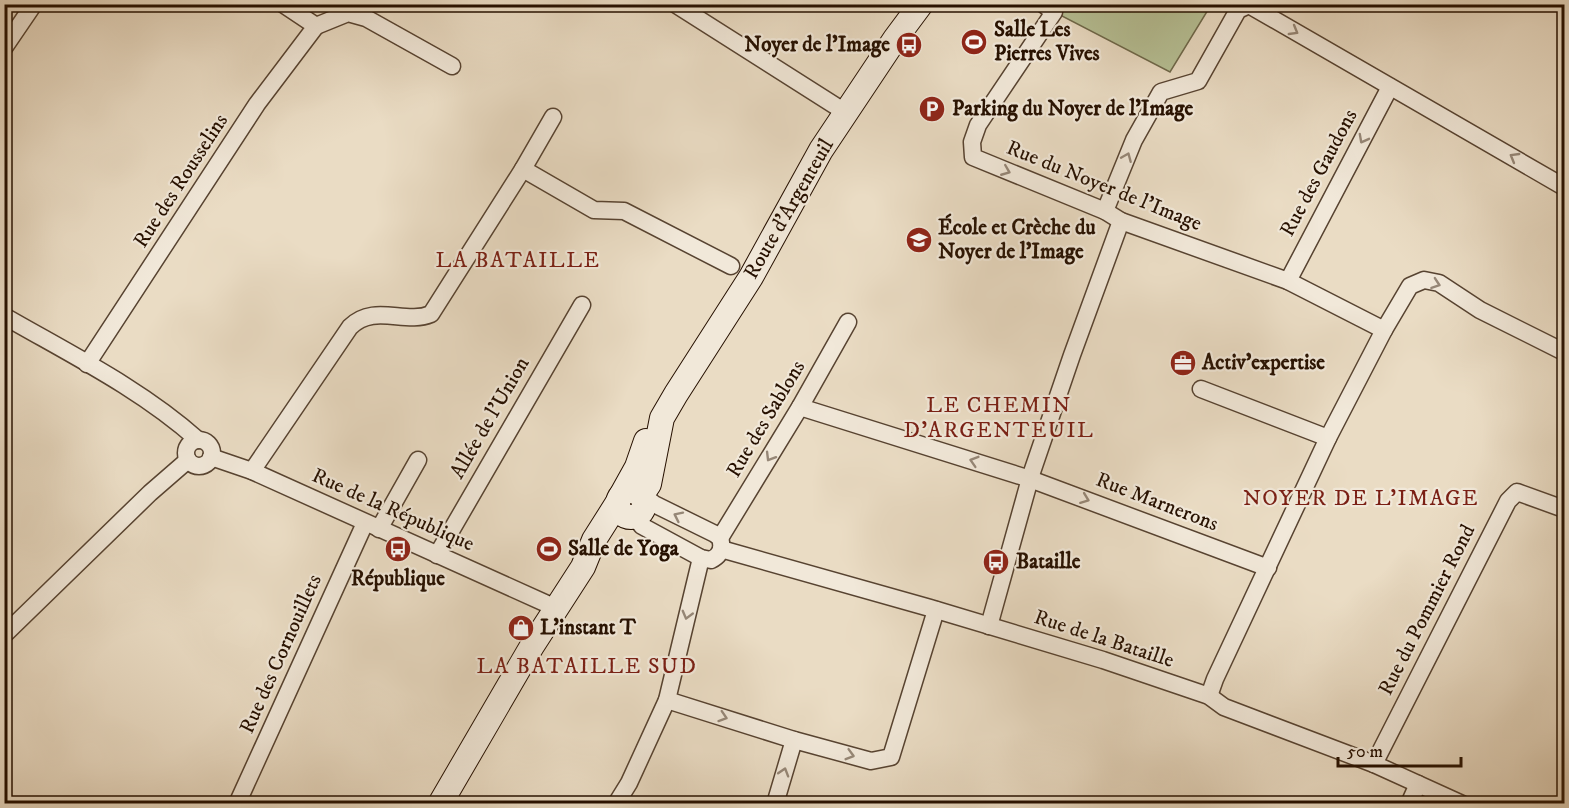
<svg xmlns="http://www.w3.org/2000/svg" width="1569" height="808" viewBox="0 0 1569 808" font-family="'IM FELL DW Pica',serif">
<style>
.green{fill:#b6c095;stroke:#6e684a;stroke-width:1.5}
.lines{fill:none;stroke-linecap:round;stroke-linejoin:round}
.street-casing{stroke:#574331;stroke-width:19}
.secondary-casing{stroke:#261000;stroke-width:26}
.street{stroke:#f1e8d9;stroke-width:16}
.secondary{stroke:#f1e8d9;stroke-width:24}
.oneway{stroke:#968777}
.labels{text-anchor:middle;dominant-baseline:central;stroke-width:4.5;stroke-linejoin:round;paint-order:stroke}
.poi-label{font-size:21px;font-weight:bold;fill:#261000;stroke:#f1e8d9;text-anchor:start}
.street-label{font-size:21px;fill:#261000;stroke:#f1e8d9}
.neighbourhood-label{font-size:22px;letter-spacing:1.5px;fill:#7a1f14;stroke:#f1e8d9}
</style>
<rect width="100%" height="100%" fill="#eadcc4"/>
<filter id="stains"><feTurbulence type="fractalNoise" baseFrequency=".00333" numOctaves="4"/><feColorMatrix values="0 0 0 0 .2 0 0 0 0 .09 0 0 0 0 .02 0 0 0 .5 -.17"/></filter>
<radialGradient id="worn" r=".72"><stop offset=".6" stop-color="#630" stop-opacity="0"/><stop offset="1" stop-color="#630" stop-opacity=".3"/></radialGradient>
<polygon class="green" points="1066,5 1211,5 1170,72 1060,15"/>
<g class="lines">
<defs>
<g id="street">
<polyline points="675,4 845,112"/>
<polyline points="1043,4 1054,12 978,125 972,142 973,157 1105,211 1121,221 1288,281 1384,330"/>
<polyline points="316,26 348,13 366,18 452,66"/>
<polyline points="4,48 34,4"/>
<polyline points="523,169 594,210 624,211 731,266"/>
<polyline points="1105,211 1134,140 1161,92 1198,81 1238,10 1249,5 1564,187"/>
<polyline points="1288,281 1390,87"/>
<path d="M 4,316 C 70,354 141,389 198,440"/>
<polyline points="87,364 257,104 316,26 283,4"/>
<polyline points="1201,389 1328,438"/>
<polyline points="800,407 1030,479 1268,568"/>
<circle cx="199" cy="453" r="13"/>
<polyline points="211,457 252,471 556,608"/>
<path d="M 252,471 L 350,327 C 374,303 405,325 431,314 L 523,169 L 553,117"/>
<path d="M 634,516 L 642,526 L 701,558 L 711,560 C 721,555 723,548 720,538 L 715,534 L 654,504 L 648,499 L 643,504"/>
<polyline points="379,529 418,460"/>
<polyline points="720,538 800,407 848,322"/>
<polyline points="721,549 930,608 1103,660 1209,696 1224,707 1374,764 1462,804"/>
<polyline points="437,555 582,305"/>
<polyline points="989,626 1031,475 1072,355 1121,221"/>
<polyline points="4,635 150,493 188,460"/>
<polyline points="1209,696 1215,679 1328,438 1384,330 1410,286 1424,280 1439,283 1480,310 1564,352"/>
<polyline points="667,700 794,740 871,761 891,757 936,610"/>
<polyline points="1374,764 1508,501 1517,492 1564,509"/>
<polyline points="237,804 365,523"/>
<polyline points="616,804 629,783 667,700 701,558"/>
<polyline points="775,804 794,740"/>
<polyline points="1409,804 1418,784"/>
</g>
<g id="secondary">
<circle cx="631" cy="504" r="13"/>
<polyline points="622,494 637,467 646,441"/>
<polyline points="641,496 649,484 662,418 676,394 751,277 821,150 895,39 921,4"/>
<polyline points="440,804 532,646 583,567 594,540 618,502"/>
</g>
</defs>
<use href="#street" class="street-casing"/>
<use href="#secondary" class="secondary-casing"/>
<use href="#street" class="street"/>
<use href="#secondary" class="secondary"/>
</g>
<defs><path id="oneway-chevron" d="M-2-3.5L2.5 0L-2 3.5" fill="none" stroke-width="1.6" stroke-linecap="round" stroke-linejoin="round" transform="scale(1.5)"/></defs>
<g class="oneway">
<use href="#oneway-chevron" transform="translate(1294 31) rotate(30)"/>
<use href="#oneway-chevron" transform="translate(1363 139) rotate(118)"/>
<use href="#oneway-chevron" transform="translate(1127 157) rotate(-67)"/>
<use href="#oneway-chevron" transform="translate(1514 157) rotate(-150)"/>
<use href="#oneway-chevron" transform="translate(1006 171) rotate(22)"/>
<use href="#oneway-chevron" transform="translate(1436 284) rotate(19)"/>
<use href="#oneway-chevron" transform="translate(770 457) rotate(121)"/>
<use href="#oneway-chevron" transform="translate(974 461) rotate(-163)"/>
<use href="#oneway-chevron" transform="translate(1085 499) rotate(21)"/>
<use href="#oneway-chevron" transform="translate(678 516) rotate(-154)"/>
<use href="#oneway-chevron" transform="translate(687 615) rotate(105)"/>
<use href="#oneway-chevron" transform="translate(723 717) rotate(18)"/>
<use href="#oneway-chevron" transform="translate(850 755) rotate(16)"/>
<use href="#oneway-chevron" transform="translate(784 772) rotate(-73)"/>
</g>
<defs>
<symbol id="stadium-disc" viewBox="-11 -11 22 22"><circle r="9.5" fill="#8f2418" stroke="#f1e8d9"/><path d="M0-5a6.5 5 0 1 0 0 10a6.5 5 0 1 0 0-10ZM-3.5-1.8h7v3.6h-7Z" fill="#fff"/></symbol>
<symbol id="bus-disc" viewBox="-11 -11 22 22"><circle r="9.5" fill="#8f2418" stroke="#f1e8d9"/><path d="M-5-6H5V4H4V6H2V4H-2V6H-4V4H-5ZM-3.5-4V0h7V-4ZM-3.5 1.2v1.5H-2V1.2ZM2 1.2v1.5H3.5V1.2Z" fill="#fff"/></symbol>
<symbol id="parking-disc" viewBox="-11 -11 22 22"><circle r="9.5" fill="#8f2418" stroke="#f1e8d9"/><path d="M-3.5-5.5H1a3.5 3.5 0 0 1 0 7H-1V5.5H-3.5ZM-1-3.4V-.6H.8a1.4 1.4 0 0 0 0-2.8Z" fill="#fff"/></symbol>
<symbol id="school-disc" viewBox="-11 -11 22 22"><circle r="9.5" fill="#8f2418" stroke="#f1e8d9"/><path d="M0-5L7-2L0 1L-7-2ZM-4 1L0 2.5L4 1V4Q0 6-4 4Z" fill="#fff"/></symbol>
<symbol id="office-disc" viewBox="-11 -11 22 22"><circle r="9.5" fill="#8f2418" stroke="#f1e8d9"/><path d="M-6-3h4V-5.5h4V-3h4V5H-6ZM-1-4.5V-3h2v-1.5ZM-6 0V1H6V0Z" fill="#fff"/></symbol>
<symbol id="shop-disc" viewBox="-11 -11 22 22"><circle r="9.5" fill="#8f2418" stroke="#f1e8d9"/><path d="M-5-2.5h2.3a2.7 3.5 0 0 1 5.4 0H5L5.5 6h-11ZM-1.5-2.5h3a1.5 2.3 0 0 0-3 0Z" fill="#fff"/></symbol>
</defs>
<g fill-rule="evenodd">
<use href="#stadium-disc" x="959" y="27" width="30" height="30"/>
<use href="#bus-disc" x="894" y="30" width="30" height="30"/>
<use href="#parking-disc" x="917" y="94" width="30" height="30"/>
<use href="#school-disc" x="904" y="225" width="30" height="30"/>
<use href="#office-disc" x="1168" y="348" width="30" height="30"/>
<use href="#bus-disc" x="383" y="534" width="30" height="30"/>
<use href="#stadium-disc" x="534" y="534" width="30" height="30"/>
<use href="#bus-disc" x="981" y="547" width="30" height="30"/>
<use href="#shop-disc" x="506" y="613" width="30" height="30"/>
</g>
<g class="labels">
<g class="poi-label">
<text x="994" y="30">Salle Les<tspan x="994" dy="24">Pierres Vives</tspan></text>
<text x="890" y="45" text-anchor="end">Noyer de l'Image</text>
<text x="952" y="109">Parking du Noyer de l'Image</text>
<text x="938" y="228">École et Crèche du<tspan x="938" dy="24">Noyer de l'Image</tspan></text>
<text x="1202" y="363">Activ'expertise</text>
<text x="568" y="549">Salle de Yoga</text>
<text x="1016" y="562">Bataille</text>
<text x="398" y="579" text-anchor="middle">République</text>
<text x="540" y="628">L'instant T</text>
</g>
<g class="street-label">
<text transform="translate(1319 173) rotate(-62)">Rue des Gaudons</text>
<text transform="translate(181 181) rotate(-57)">Rue des Rousselins</text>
<text transform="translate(1104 186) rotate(22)">Rue du Noyer de l'Image</text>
<text transform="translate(789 209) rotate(-60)">Route d'Argenteuil</text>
<text transform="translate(490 418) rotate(-60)">Allée de l'Union</text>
<text transform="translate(766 419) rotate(-59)">Rue des Sablons</text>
<text transform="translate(1157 502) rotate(21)">Rue Marnerons</text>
<text transform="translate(393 510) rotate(24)">Rue de la République</text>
<text transform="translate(1427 610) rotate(-63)">Rue du Pommier Rond</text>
<text transform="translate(1104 639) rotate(18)">Rue de la Bataille</text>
<text transform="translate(281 654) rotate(-66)">Rue des Cornouillets</text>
</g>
<g class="neighbourhood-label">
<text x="518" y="260">LA BATAILLE</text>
<text x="999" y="405">LE CHEMIN<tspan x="999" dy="25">D'ARGENTEUIL</tspan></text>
<text x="1361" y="498">NOYER DE L'IMAGE</text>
<text x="587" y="666">LA BATAILLE SUD</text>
</g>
</g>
<rect width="1569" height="808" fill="none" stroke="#eadcc4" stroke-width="24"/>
<rect x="6" y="6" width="1557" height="796" fill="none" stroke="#261000" stroke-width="3"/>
<rect x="12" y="12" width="1545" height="784" fill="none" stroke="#261000" stroke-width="1.5"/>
<path d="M1338 757v9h123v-9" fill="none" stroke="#261000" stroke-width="3"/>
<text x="1347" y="757" font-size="18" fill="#261000" stroke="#f1e8d9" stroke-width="4.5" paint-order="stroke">50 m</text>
<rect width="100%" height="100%" filter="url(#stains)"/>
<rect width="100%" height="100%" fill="url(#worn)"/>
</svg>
